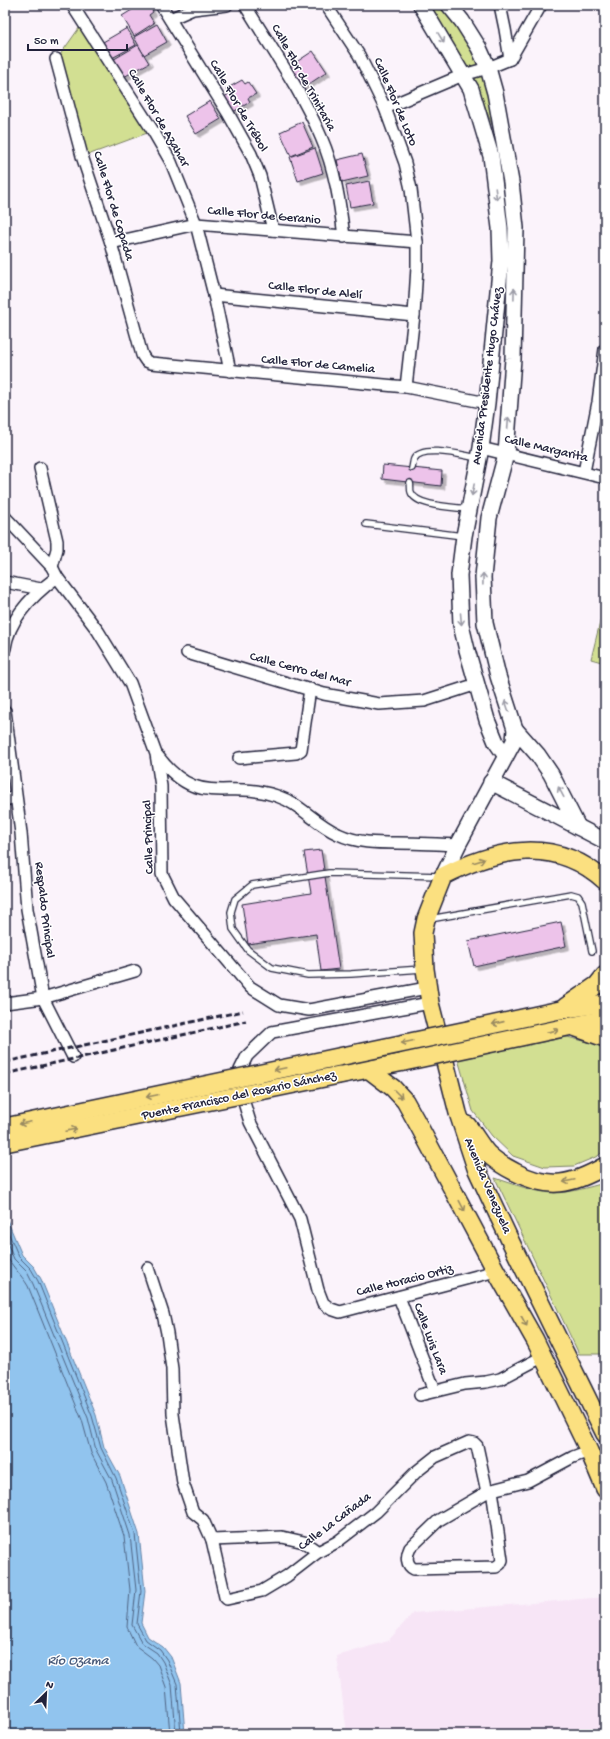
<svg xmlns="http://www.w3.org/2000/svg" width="610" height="1739" viewBox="0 0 610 1739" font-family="'Gochi Hand',sans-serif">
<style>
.built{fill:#f7e5f6}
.green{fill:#d2df92;stroke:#7a8066}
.water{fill:#91c4ee;stroke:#6583a6}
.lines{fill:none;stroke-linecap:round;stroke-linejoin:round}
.shore{stroke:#4e6383;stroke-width:1}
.building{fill:#edc3ea;stroke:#22223b;filter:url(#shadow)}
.service-casing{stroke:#22223b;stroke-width:8}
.minor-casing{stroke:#22223b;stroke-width:14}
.secondary-casing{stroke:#22223b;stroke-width:18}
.primary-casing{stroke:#22223b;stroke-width:20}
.service{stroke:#fff;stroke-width:5.5}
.minor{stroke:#fff;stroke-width:11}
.secondary{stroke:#fff;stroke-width:15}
.primary{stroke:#fbe080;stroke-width:17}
.rail{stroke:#22223b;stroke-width:3;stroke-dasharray:6 3;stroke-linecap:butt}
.primary-bridge-casing{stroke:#22223b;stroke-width:20;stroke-linecap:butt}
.primary-bridge{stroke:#fbe080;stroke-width:17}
.oneway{stroke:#9c9ca7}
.oneway2{stroke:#998a61}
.labels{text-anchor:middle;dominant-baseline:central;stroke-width:3;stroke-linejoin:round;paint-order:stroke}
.street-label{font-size:13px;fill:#22223b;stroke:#fff}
.water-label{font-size:14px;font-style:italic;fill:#495b7a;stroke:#fff}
</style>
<defs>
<filter id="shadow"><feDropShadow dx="3.5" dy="3.5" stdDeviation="0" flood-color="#0004"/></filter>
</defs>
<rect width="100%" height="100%" fill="#fbf3fb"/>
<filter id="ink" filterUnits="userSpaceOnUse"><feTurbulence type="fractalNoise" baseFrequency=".025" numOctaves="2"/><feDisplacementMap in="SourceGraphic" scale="8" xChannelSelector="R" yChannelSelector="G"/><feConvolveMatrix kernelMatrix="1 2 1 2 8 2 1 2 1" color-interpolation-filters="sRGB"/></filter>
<g filter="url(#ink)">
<polygon class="built" points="605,1597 605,1734 347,1734 337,1656 388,1641 413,1613"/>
<g class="green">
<polygon points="426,5 447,5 476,52 489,84 494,130 475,81"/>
<polygon points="82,24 150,132 85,156 57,59"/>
<polygon points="605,602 605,663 591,659"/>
<polygon points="567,1037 597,1044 605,1050 605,1149 598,1156 574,1166 545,1167 513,1156 492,1136 473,1111 458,1059"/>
<path d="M 495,1178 C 514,1184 533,1192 553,1193 C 571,1193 588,1187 605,1183 L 605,1354 L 579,1354 Z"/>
</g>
<polygon class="water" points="5,1215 22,1255 34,1267 41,1279 96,1415 104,1447 120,1476 139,1534 145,1591 141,1623 148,1637 163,1647 171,1657 181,1683 185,1734 5,1734"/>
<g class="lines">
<g class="shore">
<polyline points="5,1225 19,1257 31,1269 38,1281 92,1416 101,1448 116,1478 135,1534 141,1591 137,1624 146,1640 160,1650 167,1660 177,1684 181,1734"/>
<polyline points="5,1238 14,1259 27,1272 33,1284 88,1418 96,1450 112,1480 130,1535 136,1590 132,1625 142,1643 157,1653 163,1662 172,1685 176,1734"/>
<path d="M 5,1253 C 11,1266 21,1274 28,1286 L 82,1420 L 91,1453 L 106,1482 L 124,1536 L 130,1590 L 127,1627 L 136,1646 L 152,1658 L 158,1665 L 166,1687 L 170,1734"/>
</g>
</g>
<g class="building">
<polygon points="140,5 149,5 153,12 149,15 154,23 134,36 122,16"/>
<polygon points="157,24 167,42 144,55 134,37"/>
<polygon points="127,28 136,45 112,58 103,42"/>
<polygon points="138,45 149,63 122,78 111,61"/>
<polygon points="313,51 327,72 303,88 289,67"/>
<polygon points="242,80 245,84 248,82 256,94 248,98 250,102 233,112 224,97 229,94 226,89"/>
<polygon points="210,101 221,119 196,134 185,116"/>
<polygon points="302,122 313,147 291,156 280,132"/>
<polygon points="315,148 323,173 298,181 290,157"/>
<polygon points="362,154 368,176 342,182 337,160"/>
<polygon points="369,181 373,203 350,207 346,186"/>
<polygon points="383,465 442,471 441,486 382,479"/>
<polygon points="321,850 339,969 321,971 316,934 248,944 242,904 311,893 304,852"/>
<polygon points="561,922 566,946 474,966 468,941"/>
</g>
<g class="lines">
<defs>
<g id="service">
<path d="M 412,468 C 413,465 413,461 414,459 C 422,444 465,456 479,458"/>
<path d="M 410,483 C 411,485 410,490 411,492 C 416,507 455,507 468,509"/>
<polyline points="366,524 463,536"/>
<polyline points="430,919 571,894 578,896 582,902 592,951"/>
<polyline points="422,969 351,974 308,975 272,968 248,950 233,929 231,912 235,899 252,885 329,873 441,876"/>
</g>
<g id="minor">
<polyline points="72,5 153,131 171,162 196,224 214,295 230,371"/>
<polyline points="161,5 228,113 251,154 260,176 273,230"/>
<path d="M 245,5 C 271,48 301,90 321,137 C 335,169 340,203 344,237"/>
<polyline points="326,5 359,55 385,108 405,163 411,189 417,242 417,267 414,315 406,387"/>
<polyline points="500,5 505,29 510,59"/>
<polyline points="170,19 193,9 227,5"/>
<polyline points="56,59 82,156 111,243 142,355 146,361 151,363 406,387 487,403"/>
<polyline points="385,108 463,75 488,68 510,59 541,5"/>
<polyline points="111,243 196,224 417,242"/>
<polyline points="214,295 414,315"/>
<polyline points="481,448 605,478"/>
<polyline points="40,468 57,541 57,549 52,567"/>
<polyline points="584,472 598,402 605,349"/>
<polyline points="5,517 52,567 57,577 98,631 130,683 156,754 161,786 162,874 174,898 250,987 279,1005 309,1010 427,988"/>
<polyline points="5,582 41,589"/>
<path d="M 5,648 C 9,618 34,594 57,577"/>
<polyline points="187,653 324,694 379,704 424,701 477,684"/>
<polyline points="5,711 21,833 27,909 43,998 73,1057"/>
<path d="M 157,755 C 199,811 225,778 277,796 C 301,804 315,824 338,834 C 357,843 376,843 397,843 C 417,843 437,844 458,845"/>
<polyline points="239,758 296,753 301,750 310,689"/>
<polyline points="5,800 15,797"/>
<polyline points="5,1003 43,998 135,971"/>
<polyline points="430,1003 272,1032 247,1056 240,1070 242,1096 250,1122 300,1219 318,1290 323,1303 331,1309 340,1312 496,1271"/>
<polyline points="148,1268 163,1314 167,1333 172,1369 173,1414 183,1483 193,1512 203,1520 212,1540 225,1597 227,1599 262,1591 287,1576 318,1552 337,1542 376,1512 416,1472 435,1457 469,1442 474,1443 477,1446 487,1492"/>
<polyline points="399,1297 435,1391"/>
<polyline points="420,1395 465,1384 486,1382 500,1379 542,1357"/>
<path d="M 492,1490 L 502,1560 L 500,1564 L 496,1567 L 414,1569 C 406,1565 406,1556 410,1548 L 439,1520 L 487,1492 L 492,1490 L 528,1481 L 573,1457 L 589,1451"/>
<polyline points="212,1540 282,1537 304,1542 318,1552"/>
</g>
<g id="secondary">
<polyline points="421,5 471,89 491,156 500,228 501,261 487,403 481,448 464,536 459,575 461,625 467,650 487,720 496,742 505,755"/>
<polyline points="515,729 538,755 551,774 578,827"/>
<polyline points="491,782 605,841"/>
<polyline points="443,876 458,845 514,741 515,729 498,676 485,623 483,577 489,518 506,454 513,359 516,228 511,182 495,93 488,68 479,48 462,21 449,5"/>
</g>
<g id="primary">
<path d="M 605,881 C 556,836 498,848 443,876 L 426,919 L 423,933 L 425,969 L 430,1003 L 458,1113 L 476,1168 L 515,1251 L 605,1434"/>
<polyline points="565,1007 597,985 605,975"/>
<polyline points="574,1027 605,1038"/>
<polyline points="472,1029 560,1010 605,1003"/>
<polyline points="474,1047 605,1019"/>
<polyline points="368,1069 393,1088 405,1101 420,1128 496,1271 535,1340 589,1451 605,1489"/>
<polyline points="339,1075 404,1062"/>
<path d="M 467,1125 C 474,1134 480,1145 487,1153 C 495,1161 505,1167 515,1172 C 549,1190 572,1185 605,1166"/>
</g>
</defs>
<use href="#service" class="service-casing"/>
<use href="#minor" class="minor-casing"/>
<use href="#secondary" class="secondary-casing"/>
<use href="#primary" class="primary-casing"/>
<use href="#service" class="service"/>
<use href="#minor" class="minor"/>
<use href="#secondary" class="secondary"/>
<use href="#primary" class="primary"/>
<g class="rail">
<polyline points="5,1062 243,1011"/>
<polyline points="5,1074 246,1021"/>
</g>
<defs>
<g id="primary-bridge">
<polyline points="404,1062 474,1047"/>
<polyline points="5,1127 472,1029"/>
<polyline points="5,1143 339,1075"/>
</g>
</defs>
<use href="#primary-bridge" class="primary-bridge-casing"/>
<use href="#primary-bridge" class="primary-bridge"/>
</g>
<defs><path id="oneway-shaft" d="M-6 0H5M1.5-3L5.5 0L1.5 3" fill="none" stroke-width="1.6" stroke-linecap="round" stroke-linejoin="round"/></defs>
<g class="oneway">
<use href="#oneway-shaft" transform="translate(441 38) rotate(59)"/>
<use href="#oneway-shaft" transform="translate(496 194) rotate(83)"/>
<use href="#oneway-shaft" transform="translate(514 294) rotate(-89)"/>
<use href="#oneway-shaft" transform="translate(508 423) rotate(-86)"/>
<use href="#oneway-shaft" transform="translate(473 490) rotate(101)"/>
<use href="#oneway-shaft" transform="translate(483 579) rotate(-89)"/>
<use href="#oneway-shaft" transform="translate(461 619) rotate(85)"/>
<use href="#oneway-shaft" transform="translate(507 706) rotate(-108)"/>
<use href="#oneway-shaft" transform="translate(561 792) rotate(-118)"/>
</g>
<g class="oneway2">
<use href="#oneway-shaft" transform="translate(479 861) rotate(-18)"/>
<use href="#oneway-shaft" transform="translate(498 1023) rotate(167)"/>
<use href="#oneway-shaft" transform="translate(553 1031) rotate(-11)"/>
<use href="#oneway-shaft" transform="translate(407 1042) rotate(168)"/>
<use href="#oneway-shaft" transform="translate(280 1069) rotate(168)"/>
<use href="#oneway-shaft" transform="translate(398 1094) rotate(45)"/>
<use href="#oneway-shaft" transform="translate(152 1096) rotate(168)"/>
<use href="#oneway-shaft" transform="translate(25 1123) rotate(168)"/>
<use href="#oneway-shaft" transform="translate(71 1130) rotate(-12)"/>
<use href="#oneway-shaft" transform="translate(569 1181) rotate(168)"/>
<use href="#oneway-shaft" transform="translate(462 1206) rotate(62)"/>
<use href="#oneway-shaft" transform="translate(524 1321) rotate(61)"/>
</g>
</g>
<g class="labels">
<g class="street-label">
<text transform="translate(303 78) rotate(61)">Calle Flor de Trinitaria</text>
<text transform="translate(395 102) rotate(67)">Calle Flor de Loto</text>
<text transform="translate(238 106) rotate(60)">Calle Flor de Trébol</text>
<text transform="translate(158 118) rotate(60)">Calle Flor de Azahar</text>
<text transform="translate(113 206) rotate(73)">Calle Flor de Copada</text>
<text transform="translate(264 216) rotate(5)">Calle Flor de Geranio</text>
<text transform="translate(315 291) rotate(6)">Calle Flor de Alelí</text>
<text transform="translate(318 365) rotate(5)">Calle Flor de Camelia</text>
<text transform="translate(488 376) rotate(-83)">Avenida Presidente Hugo Chávez</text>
<text transform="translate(546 449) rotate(13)">Calle Margarita</text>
<text transform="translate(300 670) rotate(15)">Calle Cerro del Mar</text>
<text transform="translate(149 837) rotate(-92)">Calle Principal</text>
<text transform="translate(44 910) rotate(83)">Respaldo Principal</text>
<text transform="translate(239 1096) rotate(-12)">Puente Francisco del Rosario Sánchez</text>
<text transform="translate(487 1186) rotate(67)">Avenida Venezuela</text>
<text transform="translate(405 1281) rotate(-14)">Calle Horacio Ortiz</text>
<text transform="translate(430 1339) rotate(69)">Calle Luis Lara</text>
<text transform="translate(335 1522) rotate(-37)">Calle La Cañada</text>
</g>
<g class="water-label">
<text x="78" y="1661">Río Ozama</text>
</g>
</g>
<rect width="610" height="1739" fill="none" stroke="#fff" stroke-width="20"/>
<rect x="10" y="10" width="590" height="1719" fill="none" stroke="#22223b" stroke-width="1.5" filter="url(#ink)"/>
<g transform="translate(46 1693) rotate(24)" stroke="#ffffff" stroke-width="3" paint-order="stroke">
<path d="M0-3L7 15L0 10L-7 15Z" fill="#22223b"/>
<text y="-6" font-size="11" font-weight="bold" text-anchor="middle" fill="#22223b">N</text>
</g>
<path d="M28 44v6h99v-6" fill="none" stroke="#22223b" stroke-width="2"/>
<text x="34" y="44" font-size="12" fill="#22223b" stroke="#ffffff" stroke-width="3" paint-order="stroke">50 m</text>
</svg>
